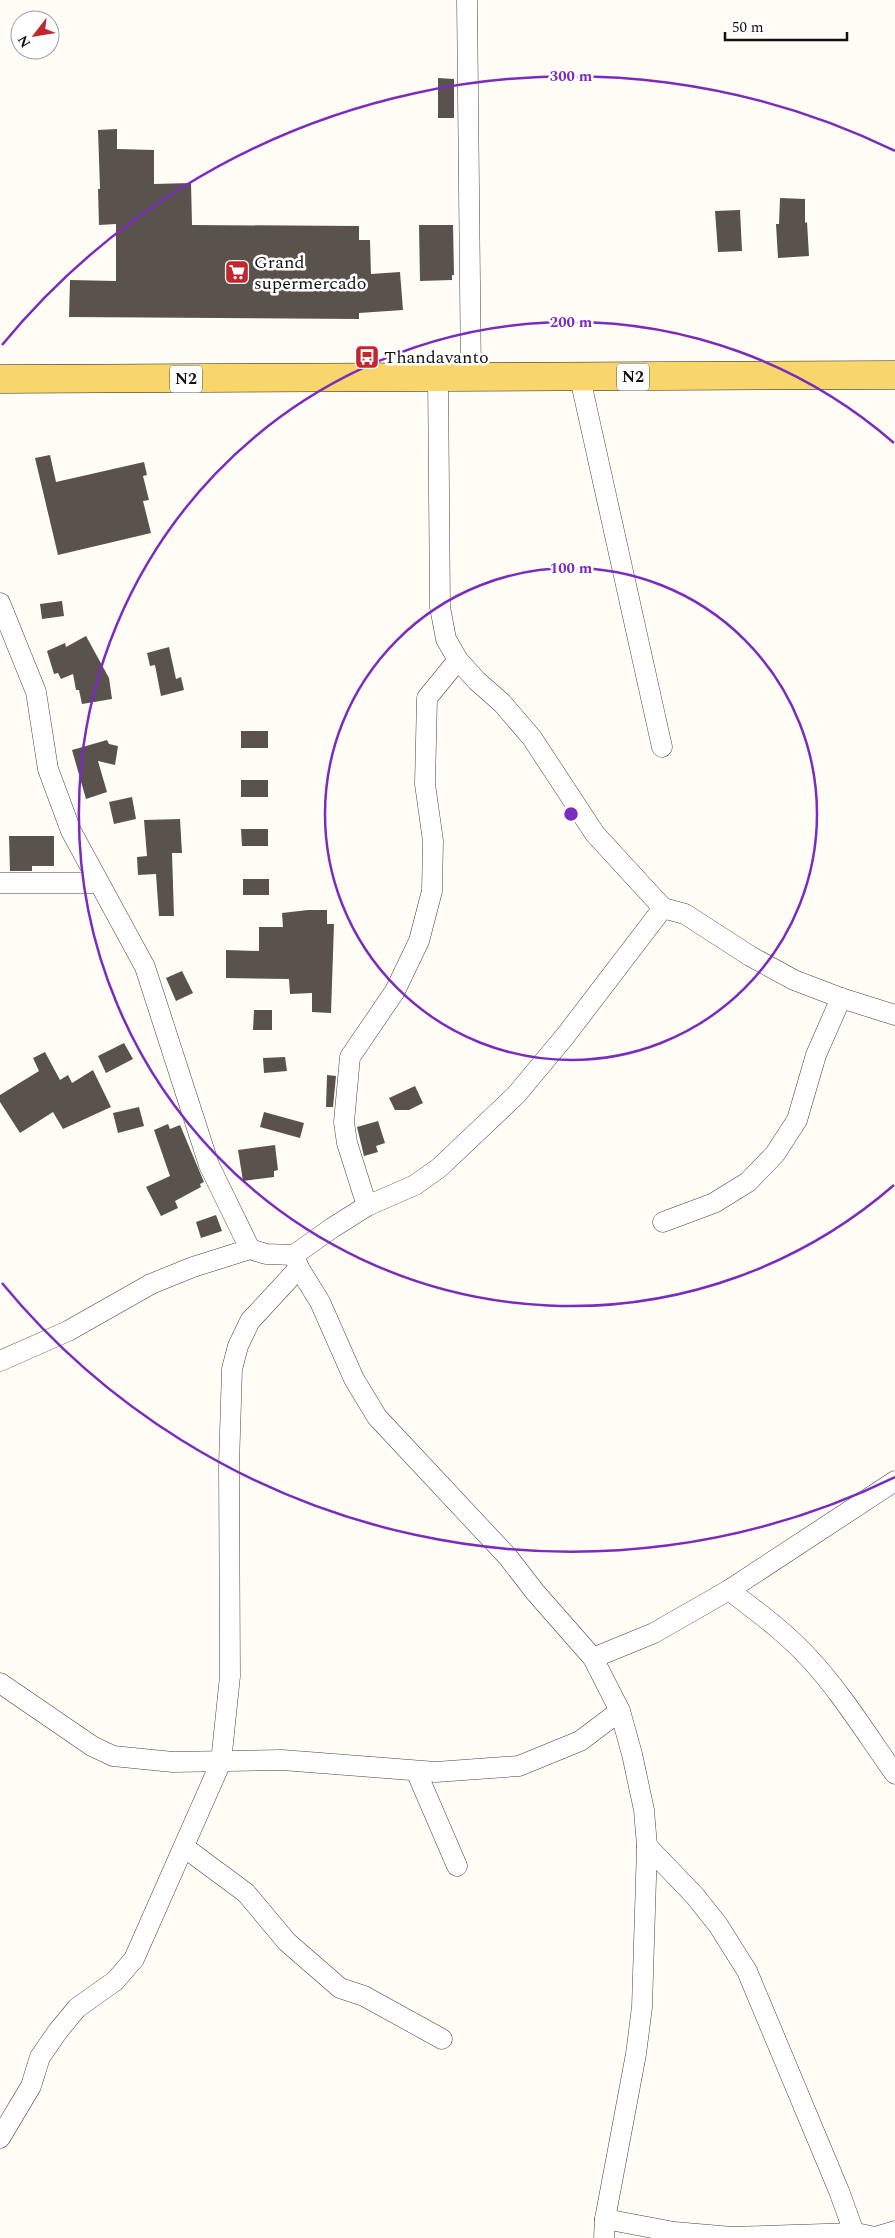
<svg xmlns="http://www.w3.org/2000/svg" width="895" height="2238" viewBox="0 0 895 2238" font-family="Spectral,serif">
<style>
.building{fill:#5a524d}
.lines{fill:none;stroke-linecap:round;stroke-linejoin:round}
.street-casing{stroke:#444;stroke-width:21}
.primary-casing{stroke:#222;stroke-width:29}
.street{stroke:#fff;stroke-width:20}
.primary{stroke:#f9d66b;stroke-width:28}
.ring{fill:none;stroke:#7b2cbf;stroke-width:2.5}
.labels{text-anchor:middle;dominant-baseline:central;stroke-width:5;stroke-linejoin:round;paint-order:stroke}
.shield{fill:#fff;stroke:#585858;stroke-width:1}
.shield-label{font-size:16px;font-weight:bold;fill:#111}
.poi-label{font-size:18px;fill:#111;stroke:#fff;text-anchor:start}
.centre{fill:#7b2cbf;stroke:#fff;stroke-width:2.5}
.ring-label{font-size:15px;text-anchor:middle;font-weight:bold;fill:#7b2cbf;stroke:#fff;stroke-width:5;stroke-linejoin:round;paint-order:stroke}
</style>
<rect width="100%" height="100%" fill="#fffdf5"/>
<g class="building">
<polygon points="438,78 454,79 454,118 438,118"/>
<polygon points="117,129 117,149 154,150 154,184 191,183 192,225 359,226 359,240 370,240 371,274 400,272 403,310 359,313 359,319 69,317 70,280 116,281 116,224 99,225 98,189 100,189 98,130"/>
<polygon points="780,198 805,199 805,223 807,222 809,256 778,258 776,224 779,224"/>
<polygon points="740,210 742,251 718,252 715,211"/>
<polygon points="419,225 453,225 454,275 452,275 452,280 420,281"/>
<polygon points="50,455 56,482 144,462 147,475 143,476 149,500 143,501 151,533 58,555 35,458"/>
<polygon points="62,601 64,616 42,619 40,604"/>
<polygon points="86,636 109,678 112,699 82,704 79,690 76,690 73,674 61,679 58,673 54,674 47,651 65,643 66,647"/>
<polygon points="169,647 176,679 181,677 184,690 161,696 155,665 150,666 147,653"/>
<rect x="241" y="731" width="27" height="17"/>
<polygon points="107,740 109,744 118,746 115,765 98,761 107,792 86,799 72,750"/>
<rect x="241" y="780" width="27" height="17"/>
<polygon points="132,797 136,819 114,824 109,802"/>
<polygon points="180,819 182,853 172,853 174,916 159,916 156,874 138,875 137,857 147,856 144,820"/>
<polygon points="241,829 268,829 268,846 242,846"/>
<polygon points="9,836 54,836 54,866 32,866 32,871 10,871"/>
<rect x="243" y="879" width="26" height="16"/>
<polygon points="308,910 327,910 327,924 334,924 331,1013 312,1012 312,993 290,994 289,979 226,978 226,950 259,951 259,927 283,927 282,913"/>
<polygon points="182,971 193,993 176,1001 166,978"/>
<polygon points="254,1010 272,1010 272,1030 253,1030"/>
<polygon points="124,1043 133,1059 106,1073 98,1056"/>
<polygon points="45,1052 60,1080 68,1075 72,1083 93,1070 111,1107 63,1129 53,1112 20,1133 0,1102 0,1095 39,1071 33,1058"/>
<polygon points="285,1057 287,1071 264,1073 263,1058"/>
<polygon points="327,1075 336,1076 333,1107 326,1107"/>
<polygon points="415,1086 423,1103 409,1110 395,1110 389,1098"/>
<polygon points="139,1107 144,1126 118,1133 113,1113"/>
<polygon points="264,1112 304,1123 300,1138 260,1127"/>
<polygon points="378,1121 385,1143 376,1146 378,1152 364,1156 357,1127"/>
<polygon points="168,1124 170,1129 180,1125 204,1182 200,1184 201,1187 175,1201 178,1208 161,1216 146,1187 170,1176 154,1130"/>
<polygon points="275,1145 278,1170 274,1171 274,1177 243,1181 238,1150"/>
<polygon points="216,1215 222,1231 201,1238 196,1222"/>
</g>
<g class="lines">
<defs>
<g id="street">
<polyline points="467,0 471,378"/>
<polyline points="438,377 440,607 446,639 458,660 477,681 502,703 532,738 595,834 663,908 685,914 750,956 794,980 841,998 895,1015"/>
<polyline points="580,378 662,747"/>
<polyline points="0,603 36,692 48,769 71,831 145,967 209,1165 250,1249"/>
<polyline points="0,883 98,883"/>
<polyline points="367,1206 347,1143 344,1122 350,1057 395,991 419,941 432,891 433,841 425,784 427,698 458,660"/>
<polyline points="663,1222 714,1203 748,1182 775,1154 797,1120 816,1055 841,998"/>
<polyline points="294,1255 299,1268 320,1302 354,1379 377,1417 508,1557 535,1592 593,1658 620,1711 632,1754 644,1810 647,1846 642,2007 636,2054 605,2219 604,2238"/>
<polyline points="0,1361 68,1331 151,1284 193,1267 250,1249 266,1254 294,1255 332,1228 367,1206 415,1185 439,1168 516,1095 566,1035 663,908"/>
<path d="M 729,1590 C 756,1611 784,1631 808,1657 C 841,1692 867,1735 895,1774"/>
<polyline points="593,1658 654,1633 729,1590 895,1481"/>
<polyline points="0,1683 92,1746 113,1756 173,1762 282,1760 436,1772 519,1766 580,1741 620,1711"/>
<polyline points="416,1771 457,1866"/>
<polyline points="647,1846 695,1896 718,1925 747,1971 839,2191 856,2238"/>
<polyline points="184,1847 246,1893 287,1942 340,1988 364,1996 442,2039"/>
<polyline points="0,2138 31,2086 40,2057 58,2031 77,2008 115,1981 134,1959 221,1762 230,1676 229,1465 232,1369 238,1346 250,1321 299,1268"/>
<polyline points="605,2219 674,2232 732,2237 856,2233 875,2237 895,2231"/>
</g>
<polyline id="primary" points="0,379 895,375"/>
</defs>
<use href="#street" class="street-casing"/>
<use href="#primary" class="primary-casing"/>
<use href="#street" class="street"/>
<use href="#primary" class="primary"/>
</g>
<g class="ring">
<circle cx="571" cy="814" r="246"/>
<path d="M894 1185A492 492 0 1 1 894 443"/>
<path d="M895 1477A738 738 0 0 1 2 1283M2 345A738 738 0 0 1 895 151"/>
</g>
<defs>
<symbol id="supermarket-square" viewBox="-11 -11 22 22"><rect x="-9" y="-9" width="18" height="18" rx="4" fill="#c4262e" stroke="#fff"/><path d="M-6-5.5h2.5l.6 2H6L4.5 2H-2.5L-4.4-4H-6ZM-1.5 3.2a1.3 1.3 0 1 0 .1 0ZM3 3.2a1.3 1.3 0 1 0 .1 0Z" fill="#fff"/></symbol>
<symbol id="bus-square" viewBox="-11 -11 22 22"><rect x="-9" y="-9" width="18" height="18" rx="4" fill="#c4262e" stroke="#fff"/><path d="M-5-6H5V4H4V6H2V4H-2V6H-4V4H-5ZM-3.5-4V0h7V-4ZM-3.5 1.2v1.5H-2V1.2ZM2 1.2v1.5H3.5V1.2Z" fill="#fff"/></symbol>
</defs>
<g fill-rule="evenodd">
<use href="#supermarket-square" x="223" y="258" width="28" height="28"/>
<use href="#bus-square" x="353" y="343" width="28" height="28"/>
</g>
<g class="labels">
<g class="shield">
<rect x="617" y="363.5" width="32" height="27" rx="4"/>
<rect x="170" y="365.5" width="32" height="27" rx="4"/>
</g>
<g class="shield-label">
<text x="633" y="377">N2</text>
<text x="186" y="379">N2</text>
</g>
<g class="poi-label">
<text x="254" y="262">Grand<tspan x="254" dy="21">supermercado</tspan></text>
<text x="384" y="357">Thandavanto</text>
</g>
</g>
<circle cx="571" cy="814" r="8" class="centre"/>
<g class="ring-label">
<text x="571" y="81">300 m</text>
<text x="571" y="327">200 m</text>
<text x="571" y="573">100 m</text>
</g>
<g transform="translate(35 35) rotate(239)"><circle r="24" fill="#ffffff" stroke="#a0a0a0"/>
<path d="M0-4L9 19L0 12L-9 19Z" fill="#c4262e"/>
<text y="-8" font-size="14" font-weight="bold" text-anchor="middle" fill="#111111">N</text>
</g>
<path d="M725 32v8h122v-8" fill="none" stroke="#111111" stroke-width="2.5"/>
<text x="732" y="32" font-size="15" fill="#111111" stroke="#ffffff" stroke-width="4" paint-order="stroke">50 m</text>
</svg>
